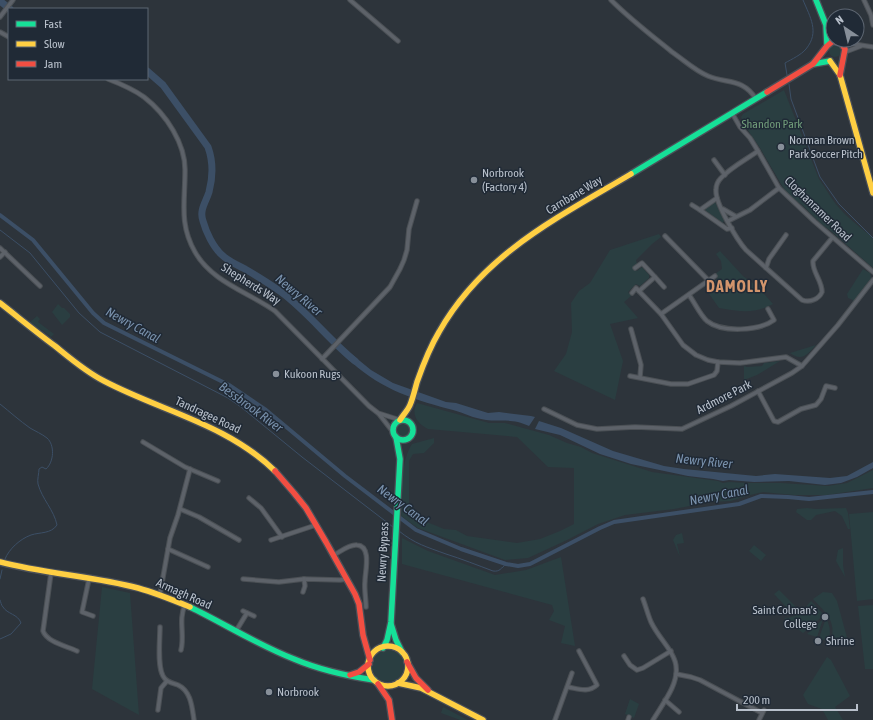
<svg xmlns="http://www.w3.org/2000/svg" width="873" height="720" viewBox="0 0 873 720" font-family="'Asap Condensed',sans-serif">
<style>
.green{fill:#2a3e41}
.water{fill:#3c4f66}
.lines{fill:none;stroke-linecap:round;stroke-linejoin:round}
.stream{stroke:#3c4f66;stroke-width:1}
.canal{stroke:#3c4f66;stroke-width:4}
.river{stroke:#3c4f66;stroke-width:7}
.street-casing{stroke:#4b5055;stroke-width:5.5}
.fast-casing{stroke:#4b5058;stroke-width:8}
.slow-casing{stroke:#4b5058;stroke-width:8}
.jam-casing{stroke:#4b5058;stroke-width:8}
.street{stroke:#5d6269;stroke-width:3.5}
.fast{stroke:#16e098;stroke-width:5.5}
.slow{stroke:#ffcf43;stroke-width:5.5}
.jam{stroke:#f24e42;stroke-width:5.5}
.poi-dot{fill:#878f99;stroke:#202a36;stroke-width:1.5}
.labels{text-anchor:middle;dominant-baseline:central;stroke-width:3;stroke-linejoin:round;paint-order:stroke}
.park-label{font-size:12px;fill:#709b79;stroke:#202a36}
.poi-label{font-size:12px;fill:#b8c0cb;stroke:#202a36;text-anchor:start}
.street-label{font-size:12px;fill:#b8c0cb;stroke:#202a36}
.water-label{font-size:13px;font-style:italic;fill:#7a92ad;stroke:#202a36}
.district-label{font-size:16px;font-weight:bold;letter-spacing:1px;fill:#d3956c;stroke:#202a36}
</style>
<rect width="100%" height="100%" fill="#2d343b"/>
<g class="green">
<circle cx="835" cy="51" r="6"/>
<path d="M 784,90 L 819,179 C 825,187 829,195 835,203 C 845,216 860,227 873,238 L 873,268 L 831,231 L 822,225 L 801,204 L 795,201 L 784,189 L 760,148 L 745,126 L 741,117 L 743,114 Z"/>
<polygon points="715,202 724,220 723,223 706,211 705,209"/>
<polygon points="659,234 661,237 652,244 636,260 637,264 633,268 637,271 642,267 649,275 649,278 640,286 636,284 628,292 631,296 624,302 638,318 610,324 623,361 615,400 554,371 566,354 572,332 571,303 579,291 590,283 610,250"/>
<path d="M 720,251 L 743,276 L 758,287 L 773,304 C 752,315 740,311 719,308 L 705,288 L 717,279 L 715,274 L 722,269 L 721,261 L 716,254 Z"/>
<polygon points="863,269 870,273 871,278 851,305 853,300 848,298 847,294"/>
<polygon points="58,304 62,308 64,308 70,314 70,317 62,325 52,312"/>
<polygon points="37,316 40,319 38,322 54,334 51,337 30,322"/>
<path d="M 816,345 C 808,354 802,362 790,353 Z"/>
<polygon points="780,361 757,375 744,380 744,366 747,367 762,366 764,363"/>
<path d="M 417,403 L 489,423 L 505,423 L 549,435 L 567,443 L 581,447 L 592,453 L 652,472 L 718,481 L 723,483 L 729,482 L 747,483 L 781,483 L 828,486 L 847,483 L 873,470 L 873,488 L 827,495 L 794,495 L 763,492 L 746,496 L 731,501 L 711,502 L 674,509 L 625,515 L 598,524 L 567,540 L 528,558 L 505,560 L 418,528 L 401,516 C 402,494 400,462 412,444 L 434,438 L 434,443 L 424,453 L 413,454 L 409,461 L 409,503 L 427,522 L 444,529 L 456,530 L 467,536 L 517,543 L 540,539 L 560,531 L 574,524 L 574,468 L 548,467 L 517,437 L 428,429 C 418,424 410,414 417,403 Z"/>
<circle cx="403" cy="430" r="7"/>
<polygon points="807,508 816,509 846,508 848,513 850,529 848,529 842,516 835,511 816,515 811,520 807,520 796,512 797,509"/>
<polygon points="873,512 873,599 857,601 849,514"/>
<polygon points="682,533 684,543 677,544 680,557 673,540 676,535"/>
<polygon points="402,538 428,551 495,575 526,570 561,557 575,646 561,643 565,626 549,620 554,611 552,605 402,564"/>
<polygon points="754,545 766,555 761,561 749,551"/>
<polygon points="843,548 843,565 845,577 836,561 838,550"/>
<polygon points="102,587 130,593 139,715 92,689"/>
<polygon points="779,590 796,607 791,612 774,594"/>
<path d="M 823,592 L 832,593 L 837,601 L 848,641 L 836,646 L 831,641 C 837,621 825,612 813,599 Z"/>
<path d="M 811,601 L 824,615 L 803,633 L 784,618 C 798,618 803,610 811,601 Z"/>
<polygon points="873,605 873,669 865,669 858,606"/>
<path d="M 826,618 C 829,624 832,633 828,639 L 823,640 L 819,638 Z"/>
<polygon points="823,619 817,637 807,634"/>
<circle cx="388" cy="666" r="16"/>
<polygon points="827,657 831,660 850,696 835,707 843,720 828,720 822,709 808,704 803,695"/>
<polygon points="630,699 639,704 634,718 625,714"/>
<polygon points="443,707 468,720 460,720 441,713"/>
</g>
<g class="water">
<path d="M 349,352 L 371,370 L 393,383 L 446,402 L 456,403 L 488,413 L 499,412 L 531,416 L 535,417 L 529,426 C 510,417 499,423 481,419 C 470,417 460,411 449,409 C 408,398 377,387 346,357 Z"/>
<polygon points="539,421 561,428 613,451 664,466 684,469 756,476 775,474 830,478 847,476 873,462 873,468 857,477 841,483 825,485 789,481 754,482 729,480 723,481 713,479 688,476 631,464 600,454 560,435 535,429"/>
</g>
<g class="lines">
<g class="stream">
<path d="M 787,75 L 785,63 C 792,59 801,55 806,49 C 820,32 810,17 803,0"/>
<polyline points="789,84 791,99 820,177 839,204 873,238"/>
<polyline points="0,230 30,253 79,313 100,332 228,398 241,407 302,457 393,527"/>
<path d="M 0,404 C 10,412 20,421 30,428 C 35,431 42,434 47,438 C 55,445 54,462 46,469 L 42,467 L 39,469 C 39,473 37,480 38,484 C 42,499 54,510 57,525 C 51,534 40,532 31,535 C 20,539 9,549 5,559"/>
<path d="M 399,531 C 415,544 427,547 446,554 C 462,559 477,565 493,571 C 500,572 501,568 506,564"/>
<polyline points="0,579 2,570"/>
<path d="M 0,600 C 1,602 1,605 3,607 C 7,614 18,614 21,623 L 11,634 L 0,639"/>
</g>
<polyline class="canal" points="0,215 33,240 93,313 104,323 229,385 266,410 345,476 416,530 461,549 506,564 518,566 530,564 600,528 614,522 739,504 761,496 788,497 809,499 873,492"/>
<g class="river">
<polyline points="0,1 10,9"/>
<path d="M 147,71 L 163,85 L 208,147 C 213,161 213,177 209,192 C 206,202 199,210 203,221 C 206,232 213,247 222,255 C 228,261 237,265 245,269 C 257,276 270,284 281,292 C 308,312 329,340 355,361"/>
</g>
<defs>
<g id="street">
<polyline points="350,0 398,41"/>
<path d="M 611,0 C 630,19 651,35 672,52 C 684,60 694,70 708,76 C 727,84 743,78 756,99"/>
<polyline points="864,0 871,15 873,25"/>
<polyline points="0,17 13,0"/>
<polyline points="0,32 9,37"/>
<polyline points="841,42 873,47"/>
<polyline points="845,52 861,46"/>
<path d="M 108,79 C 121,84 133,89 144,97 C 166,114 186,144 185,172 C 185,202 179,224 195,252 C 212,282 248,292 275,311 L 369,406 L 378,413 L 400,420"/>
<polyline points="732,113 740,127 750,138 758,151 779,188 815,222 873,272"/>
<path d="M 758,151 C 747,159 730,168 721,178 C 718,181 716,186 716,190 C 715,203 737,240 746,250 L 802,300 C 810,303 819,299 822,292 C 822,280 812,272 813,261 L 832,238"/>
<polyline points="714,160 725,175"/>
<polyline points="717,198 700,210 727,229 732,228"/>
<polyline points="692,205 700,210"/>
<polyline points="723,209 735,216"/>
<polyline points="728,221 750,210 779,188"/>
<polyline points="665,236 709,281"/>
<polyline points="0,248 40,286"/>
<polyline points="0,257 5,252"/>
<polyline points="635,268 642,263 655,277 639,291"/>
<polyline points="766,268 769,259 786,235"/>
<polyline points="655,277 664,287"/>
<polyline points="632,293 636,288 661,314 683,345 696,355 708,360 718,362 740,363 786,357 802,366"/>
<path d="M 689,295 C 695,303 700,315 707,321 C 722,333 759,331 774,320 L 768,309"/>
<polyline points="661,314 715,276"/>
<polyline points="631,329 641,365 640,377"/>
<polyline points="322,359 390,287 400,269 404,260 407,250 409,229 417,201"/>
<polyline points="630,376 671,384 688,384 714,375 717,371 718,362"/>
<polyline points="758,391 774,421 778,422 801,409 816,405 821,399 826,386 835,388"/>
<polyline points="544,409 577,425 597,429 635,427 682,429 731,406 792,373 802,366 838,325 873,280"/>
<polyline points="379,414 393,432"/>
<polyline points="143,442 185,467 218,481"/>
<polyline points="249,498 261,508 282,537"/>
<polyline points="180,509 199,517 239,540"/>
<polyline points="271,540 316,525"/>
<polyline points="168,549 208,567"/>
<path d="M 334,555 C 340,552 349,544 357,545 C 372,546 365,572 365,581 C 364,589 366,598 366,607"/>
<path d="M 51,573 L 43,631 C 47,642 66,646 77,651"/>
<polyline points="89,579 82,612 93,616"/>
<polyline points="243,579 279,582 304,579 340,580 347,579"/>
<polyline points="303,592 305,586 304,579"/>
<polyline points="160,594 170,538 178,515 190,469"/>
<path d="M 643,599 C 646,607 648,615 651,622 C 663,647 686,657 672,688 C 667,699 659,710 653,720"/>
<polyline points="243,611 254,616"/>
<path d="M 160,627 C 160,640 157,665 163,676 C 166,682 172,683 178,685 C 191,691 192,707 194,720"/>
<polyline points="236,631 247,613"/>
<path d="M 181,650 C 185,635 178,620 185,605"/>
<polyline points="624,656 630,665 637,670 643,668 671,651"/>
<polyline points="676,674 691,677 700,680 762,713"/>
<path d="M 568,687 C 579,689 588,693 597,685 L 579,651"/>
<polyline points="665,700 679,712"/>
<polyline points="158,710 161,688 167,681"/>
<polyline points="555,720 572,673"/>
<polyline points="628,720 629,717"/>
<polyline points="759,720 764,710"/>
</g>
<g id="fast">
<polyline points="816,0 826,25 827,44"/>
<polyline points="813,64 830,61"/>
<polyline points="631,174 767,92"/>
<circle cx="403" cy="430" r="10"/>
<path d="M 190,607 C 225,624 258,645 294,659 C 320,670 347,676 374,680"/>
<polyline points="391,624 396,640 402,652"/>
<polyline points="383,648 387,640 391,622 400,459 396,437"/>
</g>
<g id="slow">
<polyline points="830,61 840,75 873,193"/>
<path d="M 0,303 C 18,317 36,332 55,346 C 71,359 86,372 104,381 C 161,411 227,424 275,471"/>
<path d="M 400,420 C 403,415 408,410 410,405 C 413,398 415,389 417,382 C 423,365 430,347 439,332 C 483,254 557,218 631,174"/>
<path d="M 0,562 C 45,574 93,576 138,588 C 156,593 173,600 190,607"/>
<circle cx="388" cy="666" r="20"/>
<polyline points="398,683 421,688 483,720"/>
</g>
<g id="jam">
<polyline points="767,92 813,64 827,46 833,41 841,43 845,49 840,75"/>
<polyline points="275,471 294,493 306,508 326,542 355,594 359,604 363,635 370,660"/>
<polyline points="407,662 416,678 428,690"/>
<polyline points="350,675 359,672 369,664"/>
<polyline points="378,684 389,700 392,720"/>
</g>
</defs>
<use href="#street" class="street-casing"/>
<use href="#fast" class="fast-casing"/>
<use href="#slow" class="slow-casing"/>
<use href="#jam" class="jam-casing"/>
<use href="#street" class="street"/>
<use href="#fast" class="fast"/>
<use href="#slow" class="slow"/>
<use href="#jam" class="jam"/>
</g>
<g class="poi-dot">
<circle cx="781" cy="147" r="4"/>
<circle cx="474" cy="180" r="4"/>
<circle cx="276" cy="374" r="4"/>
<circle cx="825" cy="617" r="4"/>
<circle cx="818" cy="641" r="4"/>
<circle cx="269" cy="692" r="4"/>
</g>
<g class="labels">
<g class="park-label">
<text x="772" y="124">Shandon Park</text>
</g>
<g class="poi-label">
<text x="789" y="140">Norman Brown<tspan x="789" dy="14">Park Soccer Pitch</tspan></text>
<text x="482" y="173">Norbrook<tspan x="482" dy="14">(Factory 4)</tspan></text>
<text x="284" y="374">Kukoon Rugs</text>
<text x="817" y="610" text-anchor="end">Saint Colman's<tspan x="817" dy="14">College</tspan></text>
<text x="826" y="641">Shrine</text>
<text x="277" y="692">Norbrook</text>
</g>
<g class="street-label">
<text transform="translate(574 195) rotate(-31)">Carnbane Way</text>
<text transform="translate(818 209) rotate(44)">Cloghanramer Road</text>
<text transform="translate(251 284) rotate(32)">Shepherds Way</text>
<text transform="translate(724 397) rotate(-27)">Ardmore Park</text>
<text transform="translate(208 415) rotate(25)">Tandragee Road</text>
<text transform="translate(383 552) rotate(-87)">Newry Bypass</text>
<text transform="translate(184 594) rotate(24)">Armagh Road</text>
</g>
<g class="water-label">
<text transform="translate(299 295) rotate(40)">Newry River</text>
<text transform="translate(133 325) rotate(29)">Newry Canal</text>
<text transform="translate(251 407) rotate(36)">Bessbrook River</text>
<text transform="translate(704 461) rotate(6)">Newry River</text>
<text transform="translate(719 495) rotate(-11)">Newry Canal</text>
<text transform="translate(403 505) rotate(36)">Newry Canal</text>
</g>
<g class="district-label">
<text x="737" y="286">DAMOLLY</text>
</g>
</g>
<rect x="8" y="8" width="140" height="72" fill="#202a36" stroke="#5d6672"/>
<rect x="16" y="21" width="20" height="6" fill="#16e098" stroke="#5d6672"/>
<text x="44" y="28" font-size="12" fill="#b8c0cb">Fast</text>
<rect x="16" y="41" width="20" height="6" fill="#ffcf43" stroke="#5d6672"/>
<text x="44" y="48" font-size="12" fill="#b8c0cb">Slow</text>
<rect x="16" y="61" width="20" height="6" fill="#f24e42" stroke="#5d6672"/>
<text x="44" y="68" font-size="12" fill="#b8c0cb">Jam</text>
<g transform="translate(845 28) rotate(325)"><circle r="19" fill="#202a36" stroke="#5d6672"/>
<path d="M0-3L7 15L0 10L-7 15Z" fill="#878f99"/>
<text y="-6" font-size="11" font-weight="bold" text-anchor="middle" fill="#b8c0cb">N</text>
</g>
<path d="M737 704v6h120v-6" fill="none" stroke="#b8c0cb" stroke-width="2"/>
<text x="743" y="704" font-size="12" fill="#b8c0cb" stroke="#202a36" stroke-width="3" paint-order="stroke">200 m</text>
</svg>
